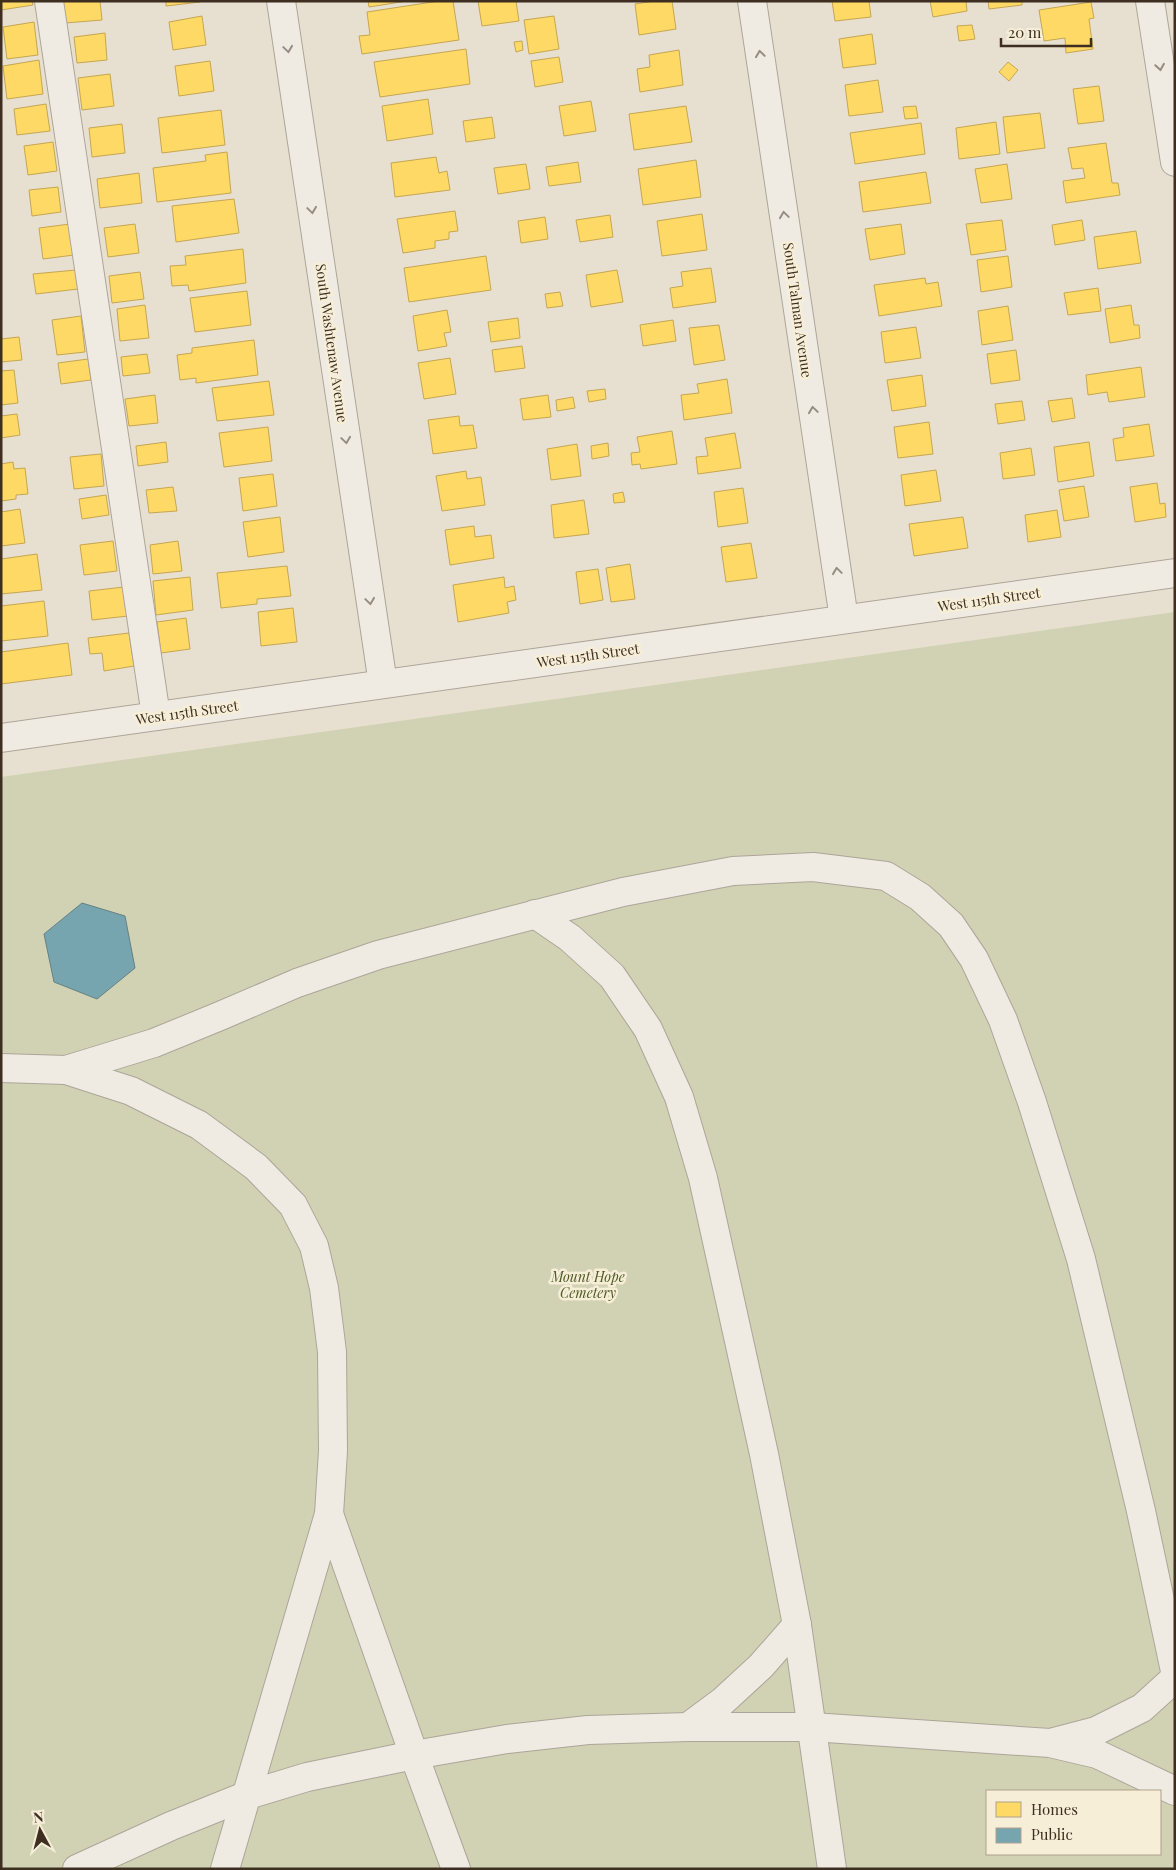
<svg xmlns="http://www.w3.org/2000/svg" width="1176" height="1870" viewBox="0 0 1176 1870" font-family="'Playfair Display',serif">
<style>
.cemetery{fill:#d1d1b3;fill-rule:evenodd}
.homes{fill:#ffd966;stroke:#c5a651}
.public{fill:#76a5af;stroke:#658184}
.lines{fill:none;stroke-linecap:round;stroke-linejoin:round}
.minor-casing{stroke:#ada599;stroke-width:30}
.minor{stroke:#efebe3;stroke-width:28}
.oneway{stroke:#968c82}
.labels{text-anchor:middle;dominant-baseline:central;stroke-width:5;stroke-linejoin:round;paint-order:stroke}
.street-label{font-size:14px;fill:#3d2e20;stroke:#f7eed8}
.park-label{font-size:14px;font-style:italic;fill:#4d5a26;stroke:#f7eed8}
</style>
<rect width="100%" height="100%" fill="#e7e0d1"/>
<path class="cemetery" d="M 1175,612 L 1175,1869 L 1,1869 L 1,777 ZM 987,1791 L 1160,1791 L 1160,1854 L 987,1854 Z"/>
<g class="homes">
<polygon points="1,1 32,1 33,5 1,10"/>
<polygon points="62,1 100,1 102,20 65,23"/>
<polygon points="166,1 200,1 200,2 166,6"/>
<polygon points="368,1 407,1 369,7"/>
<polygon points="439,1 453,1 459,40 362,54 359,36 370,35 367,12"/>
<polygon points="478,1 516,1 519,21 482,26"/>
<polygon points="655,1 672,1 676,29 639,35 635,4"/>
<polygon points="832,1 869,1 871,17 835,21"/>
<polygon points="930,1 966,1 967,11 933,17"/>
<polygon points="988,1 1022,1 1022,5 989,9"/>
<polygon points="1091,2 1094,18 1089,19 1093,49 1066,53 1065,38 1044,41 1039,10"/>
<polygon points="202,16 206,45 173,50 169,22"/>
<polygon points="554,16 559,49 529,54 524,20"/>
<polygon points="34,22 38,55 7,59 3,27"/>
<polygon points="972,25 975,39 959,41 957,26"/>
<polygon points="105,33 107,60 77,63 74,37"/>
<polygon points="872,34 876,64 843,68 839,39"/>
<polygon points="522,41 523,50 516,52 514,42"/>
<polygon points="466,49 470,84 380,97 374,62"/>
<polygon points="679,50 683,85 640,92 637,69 650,67 649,55"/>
<polygon points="559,57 563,82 535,87 531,61"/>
<polygon points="39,60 43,94 7,99 3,66"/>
<polygon points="210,61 214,91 179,96 175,66"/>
<polygon points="1008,62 1018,70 1009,81 999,72"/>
<polygon points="110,74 114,106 82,110 78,78"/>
<polygon points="878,80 883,112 849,116 845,85"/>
<polygon points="1099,86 1104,121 1078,124 1073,89"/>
<polygon points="428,99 433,134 387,141 382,106"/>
<polygon points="591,101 596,131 564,136 559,106"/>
<polygon points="46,104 50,131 17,135 14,109"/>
<polygon points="686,106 692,142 634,150 629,114"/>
<polygon points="916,106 918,118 905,119 903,107"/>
<polygon points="221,110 225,145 162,153 158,118"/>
<polygon points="1040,113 1045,148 1007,153 1003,117"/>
<polygon points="492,117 495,138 466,142 463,121"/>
<polygon points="996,122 1000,154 959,159 956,128"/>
<polygon points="921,123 925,154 855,164 850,133"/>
<polygon points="122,124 125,153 92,157 89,128"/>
<polygon points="53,142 57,171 28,175 24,146"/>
<polygon points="1106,143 1112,183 1118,183 1120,195 1066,203 1063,181 1085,178 1083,168 1072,169 1068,148"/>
<polygon points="227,152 231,193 157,202 153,168 206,161 205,155"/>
<polygon points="436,157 439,173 447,171 450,190 395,197 391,163"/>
<polygon points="696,160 701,197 643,205 638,169"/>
<polygon points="578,162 581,182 549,186 546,167"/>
<polygon points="526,164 530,189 498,194 494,168"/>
<polygon points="1007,164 1012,199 981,203 975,169"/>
<polygon points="926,172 931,203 863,212 859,182"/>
<polygon points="139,173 142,203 100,208 97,179"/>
<polygon points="58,187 61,212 32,216 29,190"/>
<polygon points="234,199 239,233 176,242 172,206"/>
<polygon points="455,211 458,231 449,232 449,239 435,241 435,248 403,253 397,219"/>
<polygon points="702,214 707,250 662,256 657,221"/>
<polygon points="610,215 613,237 580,242 576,220"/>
<polygon points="545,217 548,239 521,243 518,221"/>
<polygon points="1002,220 1006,250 971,255 966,224"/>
<polygon points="1082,220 1085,240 1055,245 1052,225"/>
<polygon points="70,224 74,255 43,259 39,228"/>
<polygon points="135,224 139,253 108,257 104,228"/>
<polygon points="901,224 905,254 870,260 865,229"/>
<polygon points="1136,231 1141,263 1098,269 1094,237"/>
<polygon points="243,249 246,283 189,291 188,285 172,286 170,266 186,265 185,256"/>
<polygon points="486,256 491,290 409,302 404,268"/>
<polygon points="1008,256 1012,287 981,292 977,260"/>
<polygon points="711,268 716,302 673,308 670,288 683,286 681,272"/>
<polygon points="76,270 78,289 36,294 33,274"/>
<polygon points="617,270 623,302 591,307 586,275"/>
<polygon points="140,272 144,299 112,303 109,276"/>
<polygon points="925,278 926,284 938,282 942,306 879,316 874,285"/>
<polygon points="1098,288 1101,311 1068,315 1064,293"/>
<polygon points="247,291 251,325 195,332 190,298"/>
<polygon points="560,292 563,306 547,308 545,294"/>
<polygon points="145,305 149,338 120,341 117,309"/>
<polygon points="1131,305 1134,325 1139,325 1140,338 1110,343 1105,309"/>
<polygon points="1008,306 1013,340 982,345 978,311"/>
<polygon points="447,310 451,332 444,333 447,346 418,351 413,316"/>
<polygon points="81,316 85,352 57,355 52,320"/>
<polygon points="518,318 520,338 491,342 488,322"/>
<polygon points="673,320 676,341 643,346 640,325"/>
<polygon points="719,325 725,360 694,365 689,328"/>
<polygon points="916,327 921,358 885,363 881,332"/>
<polygon points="19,337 22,360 1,362 1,339"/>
<polygon points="254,340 258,375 196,383 196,378 180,380 177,355 192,353 192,348"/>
<polygon points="522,346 525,368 495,372 492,350"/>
<polygon points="1016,350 1020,380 991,384 987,354"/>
<polygon points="147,354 150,373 123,376 121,357"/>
<polygon points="450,358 456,394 424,399 418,363"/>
<polygon points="88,359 91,380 61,384 58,363"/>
<polygon points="1141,367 1145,397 1109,402 1107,392 1088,395 1086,375"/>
<polygon points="14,370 18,403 1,405 1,371"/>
<polygon points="922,375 926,406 892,411 887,380"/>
<polygon points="727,379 732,413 684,420 681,395 699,393 697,384"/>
<polygon points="269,381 274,415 217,421 212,388"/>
<polygon points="605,389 606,399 589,402 587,391"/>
<polygon points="155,395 158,423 129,426 125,399"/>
<polygon points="548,395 551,417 523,420 520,399"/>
<polygon points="573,397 575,408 557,411 556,400"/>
<polygon points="1072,398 1075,418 1052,422 1048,401"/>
<polygon points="1022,401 1025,420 998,424 995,404"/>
<polygon points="17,414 20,435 1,438 1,416"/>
<polygon points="459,416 460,426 473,425 477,448 433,454 428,420"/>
<polygon points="929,422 933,454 898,458 894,427"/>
<polygon points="1149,424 1154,456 1116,461 1113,439 1124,437 1123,428"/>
<polygon points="268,427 272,461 224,467 219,433"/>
<polygon points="672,431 677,464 641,469 640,464 632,465 631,453 640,452 637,437"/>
<polygon points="735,433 741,468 698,474 696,457 708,456 705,438"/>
<polygon points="166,442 168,462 138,466 136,446"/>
<polygon points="1089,442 1094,476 1058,482 1054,447"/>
<polygon points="608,443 609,456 592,459 591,446"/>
<polygon points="577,444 581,476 551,480 547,449"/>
<polygon points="1031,448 1035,475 1003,479 1000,453"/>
<polygon points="101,454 104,486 74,489 70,457"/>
<polygon points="13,462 14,469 25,468 28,494 16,495 16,499 1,501 1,464"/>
<polygon points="936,470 941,501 905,506 901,475"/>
<polygon points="466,471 467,479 481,477 485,505 442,511 436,476"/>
<polygon points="273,474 277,506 243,511 239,478"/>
<polygon points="1157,483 1160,504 1165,503 1166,517 1135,522 1130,487"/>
<polygon points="1084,486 1089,517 1064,521 1059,490"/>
<polygon points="173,487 177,511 149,513 146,490"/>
<polygon points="743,488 748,523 718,527 714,492"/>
<polygon points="623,492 625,502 614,503 613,494"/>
<polygon points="106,495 109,515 82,519 79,499"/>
<polygon points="584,500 589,534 554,538 551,505"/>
<polygon points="20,509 25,543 1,546 1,512"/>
<polygon points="1057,510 1061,537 1028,542 1025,515"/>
<polygon points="280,517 284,552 248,557 243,522"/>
<polygon points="963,517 968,548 914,556 909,524"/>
<polygon points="474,526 475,537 491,535 494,558 450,565 445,530"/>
<polygon points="113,541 117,571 84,575 80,545"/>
<polygon points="178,541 182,571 153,574 150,545"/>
<polygon points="751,543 757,578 726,582 721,547"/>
<polygon points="37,554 42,590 1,594 1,559"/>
<polygon points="630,564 635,599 611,602 606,568"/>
<polygon points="287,566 291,596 257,599 257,604 221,608 217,573"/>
<polygon points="598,569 603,600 580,604 576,572"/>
<polygon points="190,577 193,610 156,615 153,581"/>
<polygon points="504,577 505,588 514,586 516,600 507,602 509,613 458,622 453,585"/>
<polygon points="124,587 128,616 92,620 89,591"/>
<polygon points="44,601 48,636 1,641 1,606"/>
<polygon points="293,608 297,642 261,646 258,612"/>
<polygon points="186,618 190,649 161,653 157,622"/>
<polygon points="129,633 134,666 104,671 102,653 90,654 88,638"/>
<polygon points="68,643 72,675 1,684 1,652"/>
</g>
<polygon class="public" points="82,903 125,916 135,968 97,999 54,982 44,934"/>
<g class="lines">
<defs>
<g id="minor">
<polyline points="49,1 156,716"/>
<polyline points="281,1 383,684"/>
<polyline points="752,1 844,619"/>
<polyline points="1150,1 1175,162"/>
<polyline points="1,738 1175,573"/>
<polyline points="535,914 570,938 612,976 648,1029 679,1097 703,1178 764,1454 797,1625 832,1869"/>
<polyline points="1,1068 66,1070 131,1091 199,1125 256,1167 293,1205 314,1246 324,1288 332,1352 333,1451 329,1514 225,1869"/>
<polyline points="66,1070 154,1043 220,1016 297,983 378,955 623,892 733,871 813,867 886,876 920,897 951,925 974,959 1003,1020 1032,1102 1081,1259 1141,1511 1175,1671"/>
<polyline points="329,1514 414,1755 456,1869"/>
<polyline points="688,1727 723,1701 761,1666 797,1625"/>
<polyline points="1054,1742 1096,1731 1142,1708 1175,1678"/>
<polyline points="77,1869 171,1826 248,1795 307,1777 414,1755 507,1739 588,1730 688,1727 812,1727 1050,1743 1097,1754 1175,1791"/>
</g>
</defs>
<use href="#minor" class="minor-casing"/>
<use href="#minor" class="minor"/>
</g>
<defs><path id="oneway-chevron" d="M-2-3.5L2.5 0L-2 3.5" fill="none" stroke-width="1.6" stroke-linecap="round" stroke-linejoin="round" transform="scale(1.25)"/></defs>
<g class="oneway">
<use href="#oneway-chevron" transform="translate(288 49) rotate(82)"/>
<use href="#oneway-chevron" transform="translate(760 54) rotate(-98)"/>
<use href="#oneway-chevron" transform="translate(1160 67) rotate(81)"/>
<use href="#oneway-chevron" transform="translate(312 210) rotate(82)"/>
<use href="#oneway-chevron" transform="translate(784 215) rotate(-98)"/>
<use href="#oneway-chevron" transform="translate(813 410) rotate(-98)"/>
<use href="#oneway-chevron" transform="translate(346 440) rotate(82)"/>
<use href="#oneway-chevron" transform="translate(837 571) rotate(-98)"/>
<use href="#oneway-chevron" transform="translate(370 601) rotate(82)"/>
</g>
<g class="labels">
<g class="street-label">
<text transform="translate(798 310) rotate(82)">South Talman Avenue</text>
<text transform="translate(332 343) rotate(82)">South Washtenaw Avenue</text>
<text transform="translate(989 599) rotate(-8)">West 115th Street</text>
<text transform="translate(588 655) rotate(-8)">West 115th Street</text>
<text transform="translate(187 712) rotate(-8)">West 115th Street</text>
</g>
<g class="park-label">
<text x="588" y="1276">Mount Hope<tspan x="588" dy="16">Cemetery</tspan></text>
</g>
</g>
<rect width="1176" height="1870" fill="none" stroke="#3d2e20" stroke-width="5"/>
<rect x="986" y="1790" width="175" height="65" fill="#f7eed8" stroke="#ada18e"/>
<rect x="996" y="1802" width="25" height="15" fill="#ffd966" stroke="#ada18e"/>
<text x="1031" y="1815" font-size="15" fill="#3d2e20">Homes</text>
<rect x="996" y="1828" width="25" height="15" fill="#76a5af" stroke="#ada18e"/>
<text x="1031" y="1840" font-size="15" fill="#3d2e20">Public</text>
<g transform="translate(40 1830) rotate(353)" stroke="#f7eed8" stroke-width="4" paint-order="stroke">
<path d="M0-4L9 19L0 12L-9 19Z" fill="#3d2e20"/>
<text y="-8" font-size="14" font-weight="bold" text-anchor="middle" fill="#3d2e20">N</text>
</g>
<path d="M1001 38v8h90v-8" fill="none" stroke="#3d2e20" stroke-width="2.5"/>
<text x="1008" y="38" font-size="15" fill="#3d2e20" stroke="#f7eed8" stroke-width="4" paint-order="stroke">20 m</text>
</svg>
